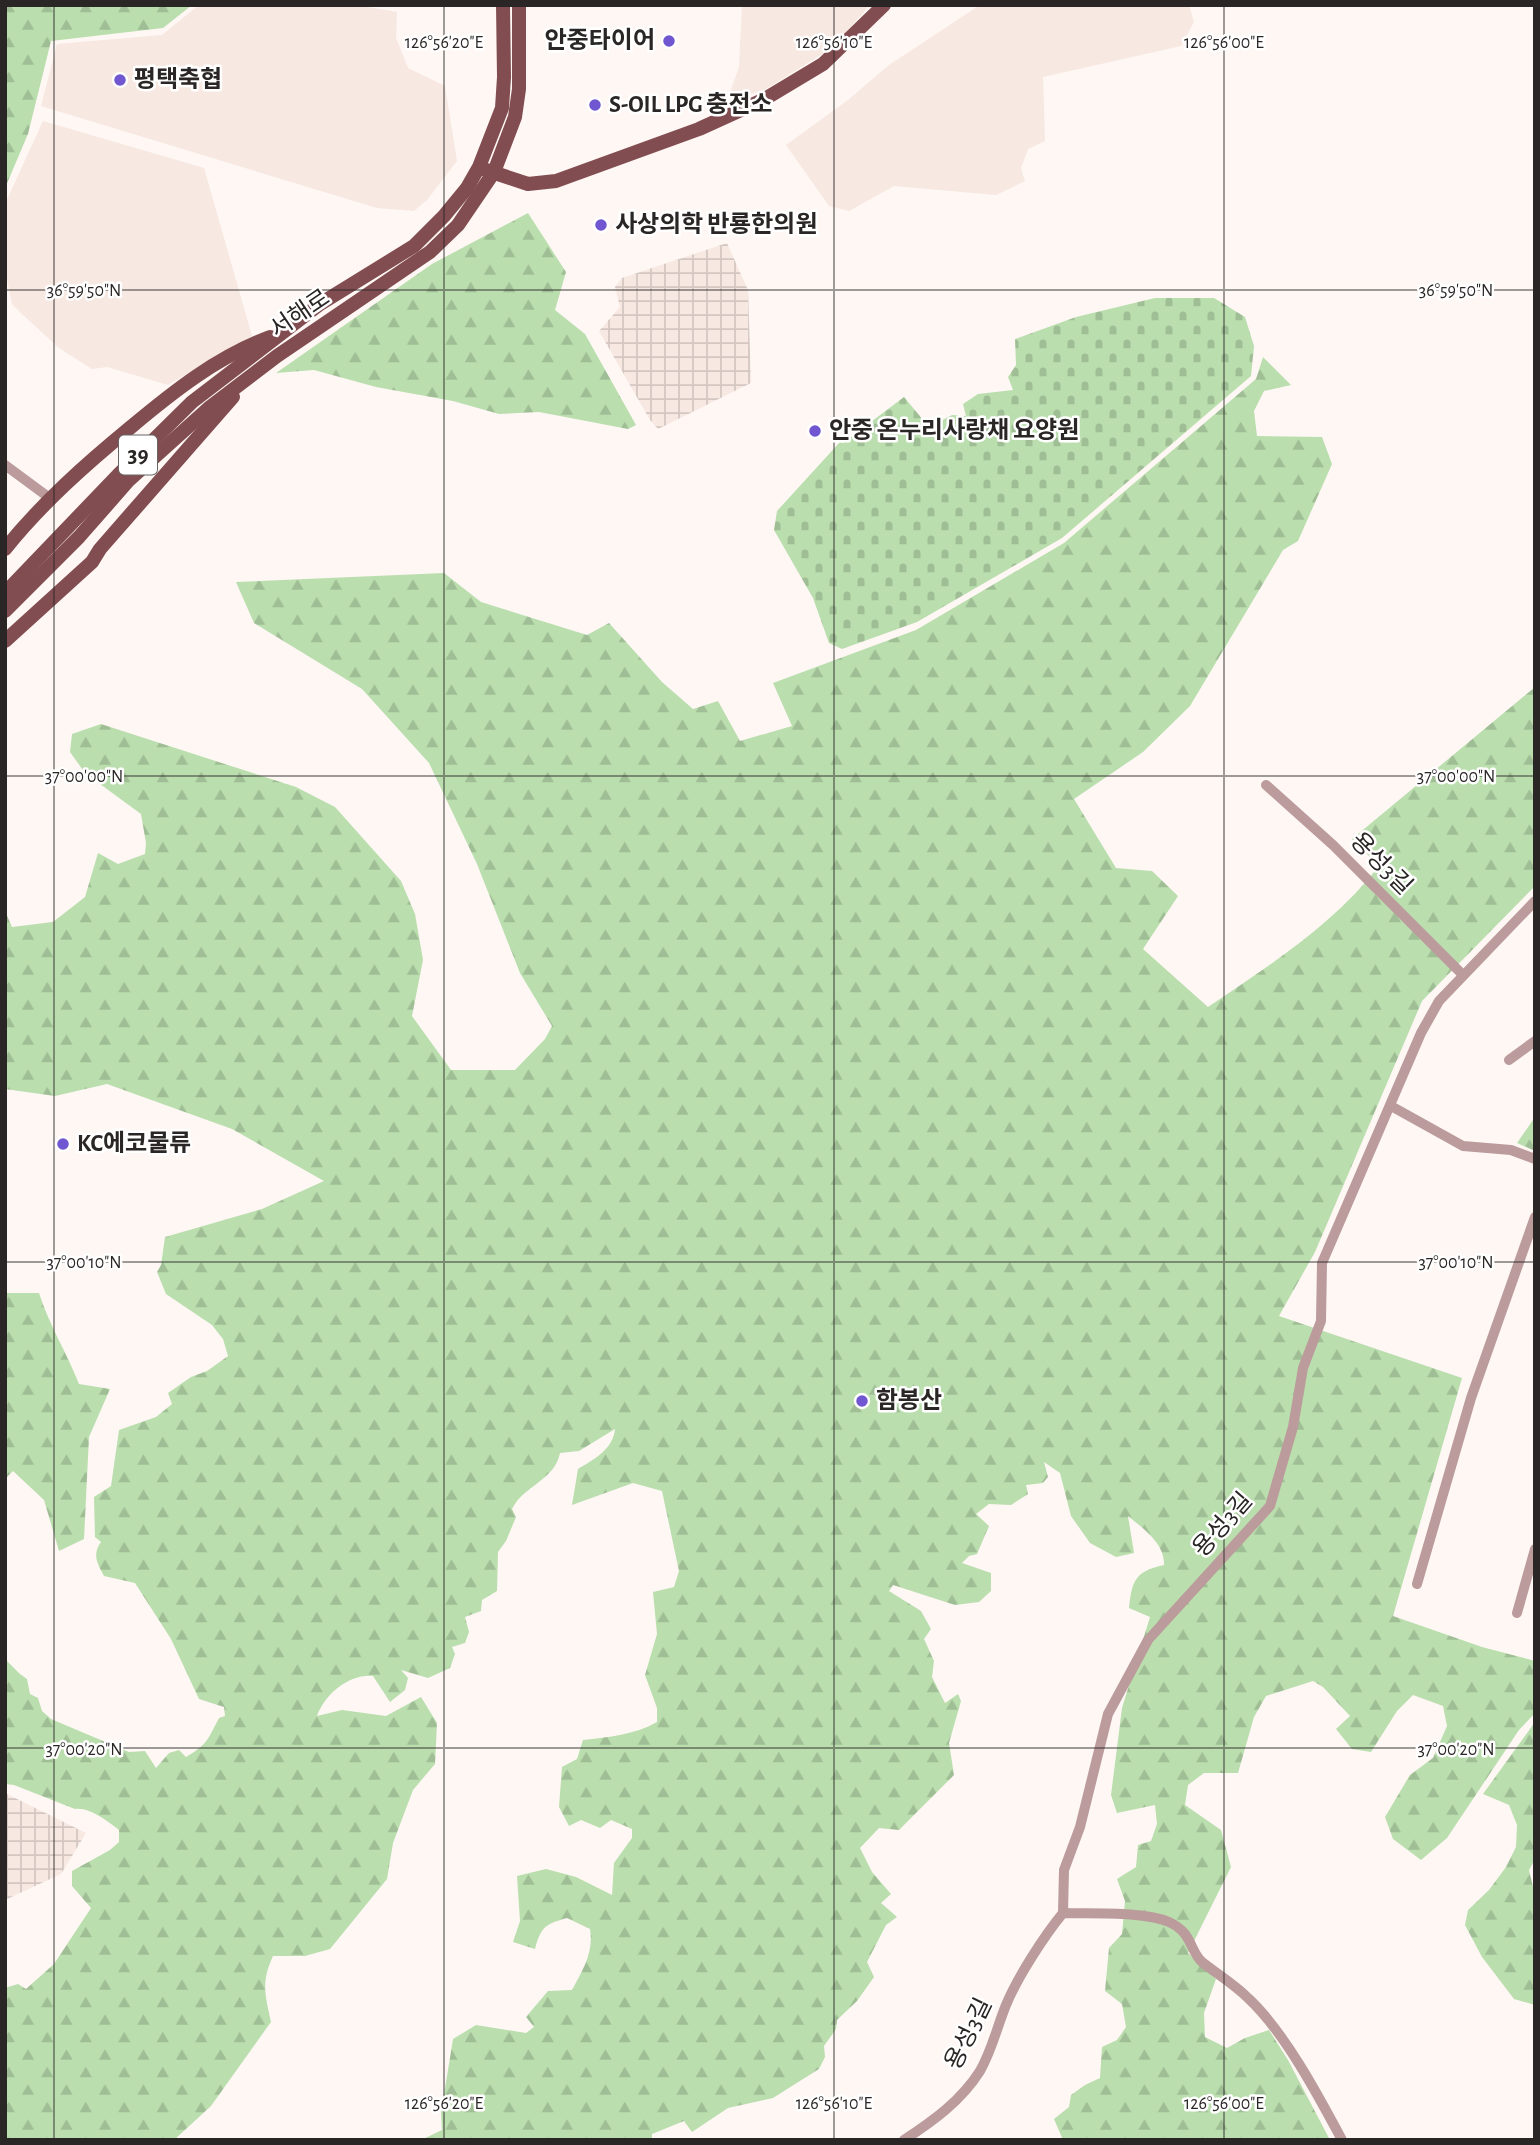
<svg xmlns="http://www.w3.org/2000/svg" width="1540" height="2145" viewBox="0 0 1540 2145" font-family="'Alegreya Sans','Noto Sans KR',sans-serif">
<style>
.built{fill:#f7e8e1}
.industrial{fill:url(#industrial-grid)}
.forest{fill:url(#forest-firs)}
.cemetery{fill:url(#cemetery-stones)}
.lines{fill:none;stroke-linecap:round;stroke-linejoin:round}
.minor{stroke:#bb9b9c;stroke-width:10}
.major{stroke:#824d51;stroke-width:14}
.ticks{fill:none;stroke:#292625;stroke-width:2;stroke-opacity:0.45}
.poi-dot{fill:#7057d1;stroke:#fff;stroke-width:2.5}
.labels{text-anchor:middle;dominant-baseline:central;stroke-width:5;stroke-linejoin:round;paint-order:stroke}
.shield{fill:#fff;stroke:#696766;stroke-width:2}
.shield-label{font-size:23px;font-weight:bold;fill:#292625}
.poi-label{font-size:24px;font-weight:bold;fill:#292625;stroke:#fff;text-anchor:start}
.street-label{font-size:24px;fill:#292625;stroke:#fff}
.ticks-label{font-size:18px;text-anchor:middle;fill:#292625;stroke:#fff;stroke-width:5;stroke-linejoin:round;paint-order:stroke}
</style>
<defs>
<pattern id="industrial-grid" width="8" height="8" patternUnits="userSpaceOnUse" patternTransform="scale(1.75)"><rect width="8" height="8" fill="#f7e8e1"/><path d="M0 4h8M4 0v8" fill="none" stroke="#d4c7c1"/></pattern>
<pattern id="forest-firs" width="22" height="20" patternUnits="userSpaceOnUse" patternTransform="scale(1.75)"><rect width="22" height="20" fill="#badead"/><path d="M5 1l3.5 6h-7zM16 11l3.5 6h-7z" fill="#a0be95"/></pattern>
<pattern id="cemetery-stones" width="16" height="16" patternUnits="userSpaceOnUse" patternTransform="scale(1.75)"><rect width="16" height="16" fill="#badead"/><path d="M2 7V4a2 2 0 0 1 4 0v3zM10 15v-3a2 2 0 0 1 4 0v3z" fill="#a0be95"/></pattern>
</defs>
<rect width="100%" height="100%" fill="#fef7f4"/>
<g class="built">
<polygon points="199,5 356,5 397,12 396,38 408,68 445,86 457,161 427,200 414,211 377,208 41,106 57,44 162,35"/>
<polygon points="742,5 870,5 832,48 766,89 736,99 731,90 739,67"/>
<polygon points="980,5 1189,5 1194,22 1181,46 1043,77 1045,141 1028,149 1021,168 1025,181 996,195 894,186 849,211 829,206 786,145 848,100 889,65"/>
<polygon points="43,121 204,168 252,336 168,385 107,367 92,369 59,348 22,314 12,304 5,269 5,204"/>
</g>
<g class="industrial">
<polygon points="727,243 748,290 751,383 658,429 650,420 599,331 620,307 615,287 622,278"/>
<polygon points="5,1793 86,1833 61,1874 5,1900"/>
</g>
<g class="forest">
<polygon points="5,5 192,5 163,28 51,41 28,134 5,188"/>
<polygon points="528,213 566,272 555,310 585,334 636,425 628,429 539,412 499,414 453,401 376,387 314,370 276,373 432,264"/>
<path d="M 1263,357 L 1291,385 L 1264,391 L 1254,411 L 1257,436 L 1322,437 L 1332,464 L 1298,541 L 1283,550 L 1190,706 L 1143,752 L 1074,799 L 1116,868 L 1152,871 L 1178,896 L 1143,949 L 1208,1007 C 1270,965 1333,925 1379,866 L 1352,839 L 1535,687 L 1535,886 L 1422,1001 L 1315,1252 L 1279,1316 L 1462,1378 L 1393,1616 L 1482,1647 L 1535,1661 L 1535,1713 L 1519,1730 L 1447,1838 L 1421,1860 L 1393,1839 L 1385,1817 L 1410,1775 L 1433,1758 L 1447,1726 L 1443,1706 L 1413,1695 L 1397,1711 L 1371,1752 L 1352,1749 L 1336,1729 L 1350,1716 L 1323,1687 L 1313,1681 L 1266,1696 L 1254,1717 L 1238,1773 L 1204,1773 L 1188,1785 L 1185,1805 L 1221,1830 L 1231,1867 L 1188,1953 L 1216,1979 L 1204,2013 L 1205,2037 L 1227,2048 L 1245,2038 L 1269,2030 L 1288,2060 L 1330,2140 L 1063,2140 L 1054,2119 L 1069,2107 L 1071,2095 L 1085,2085 L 1100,2078 L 1102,2047 L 1117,2040 L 1126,2027 L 1122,2004 L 1105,1991 L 1109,1948 L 1122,1934 L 1125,1901 L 1117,1879 L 1136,1867 L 1138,1845 L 1151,1841 L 1157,1824 L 1155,1805 L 1117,1813 L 1111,1795 L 1122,1708 L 1150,1617 L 1129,1608 C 1132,1581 1135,1571 1164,1565 C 1165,1544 1144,1529 1128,1516 L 1134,1553 L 1116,1557 L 1090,1543 L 1071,1516 L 1060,1473 L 1044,1462 L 1048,1477 L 1043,1483 L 1026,1485 L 1028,1494 L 1011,1505 L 989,1504 L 976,1514 L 989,1526 L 977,1554 L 969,1556 L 962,1563 L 991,1573 L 991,1591 L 979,1602 L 955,1605 L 893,1585 L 889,1591 L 921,1611 L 931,1629 L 924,1639 L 934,1661 L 932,1677 L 945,1703 L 958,1694 L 961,1701 L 949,1743 L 954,1775 L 899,1830 L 879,1828 L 860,1848 L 872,1872 L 891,1894 L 881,1903 L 897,1917 L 886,1925 L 867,1962 L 874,1977 L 857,2001 L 837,2020 L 836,2029 L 824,2046 L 825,2057 L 819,2069 L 773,2098 L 728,2108 L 692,2132 L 684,2121 L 652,2134 L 652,2140 L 421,2140 L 442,2130 L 441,2113 L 453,2039 L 476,2025 L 526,2033 L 534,2027 L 526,2017 L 548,1991 L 572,1990 C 583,1970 594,1952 590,1929 L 567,1918 C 545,1924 541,1927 535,1949 L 513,1942 L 520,1921 L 517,1876 L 546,1869 L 576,1877 L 612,1895 L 614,1863 L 632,1838 L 632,1829 L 611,1820 L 600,1828 L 581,1820 L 569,1826 L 559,1807 L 562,1767 L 577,1759 L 583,1740 C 609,1737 634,1735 657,1722 L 657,1708 L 645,1675 L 657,1634 L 653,1592 L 674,1587 L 679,1571 L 662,1491 L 633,1483 L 572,1505 L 578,1469 C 595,1459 613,1449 615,1429 L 579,1451 L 560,1453 C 555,1480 523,1486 512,1509 L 516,1517 L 506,1541 L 498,1552 L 497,1591 L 482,1600 L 481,1611 L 465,1617 L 469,1632 L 465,1643 L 452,1647 L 455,1654 L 450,1668 L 428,1678 L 401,1670 L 408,1678 L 405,1690 L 390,1702 L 373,1676 C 349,1674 325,1694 317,1716 L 342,1710 L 386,1716 L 421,1697 L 437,1723 L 435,1764 L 413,1790 L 393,1843 L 387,1879 L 330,1949 L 305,1956 L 273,1956 C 261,1982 265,1994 271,2022 L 211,2106 L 174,2140 L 5,2140 L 5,1988 L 18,1984 L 26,1989 L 54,1964 L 91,1908 L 72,1886 L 72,1871 L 110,1850 L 119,1842 L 119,1830 C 107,1821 90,1807 75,1809 L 14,1785 L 5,1784 L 5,1659 L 20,1674 L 27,1679 L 30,1694 L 38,1698 L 42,1711 L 51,1719 L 129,1752 L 145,1751 L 156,1768 L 169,1753 L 179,1750 L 186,1757 C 207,1745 208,1739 219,1718 L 225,1716 L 224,1707 L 199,1699 L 171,1639 L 135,1583 L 104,1576 C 97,1563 92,1555 101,1542 L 95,1537 L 94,1497 L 111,1486 L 119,1430 L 156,1417 L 172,1404 L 168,1393 L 191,1377 L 207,1371 L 228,1356 L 223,1339 L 212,1325 L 166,1294 L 157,1272 L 161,1265 L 165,1237 L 262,1209 L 324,1181 L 232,1129 L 107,1084 L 55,1096 L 5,1089 L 5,911 L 12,927 L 53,922 L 85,897 L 98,853 L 118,864 L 145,854 L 146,843 L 141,814 L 85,773 L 70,752 L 72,734 L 101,724 L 296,787 L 335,807 L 401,881 L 415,914 L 423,960 L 412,1016 L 451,1070 L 515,1070 L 545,1039 L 552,1026 L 520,973 L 477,864 L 429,763 L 362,689 L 254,623 L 236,582 L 444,573 L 481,602 L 587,635 L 609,623 L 662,682 L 693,709 L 718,701 L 740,741 L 792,726 L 773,683 L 916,630 L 1064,543 L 1256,379 Z"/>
<polygon points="1535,1117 1535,1151 1517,1143"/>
<path d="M 5,1293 L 39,1293 C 49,1325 67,1353 79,1384 L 110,1389 L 89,1437 L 84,1539 L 59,1551 L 44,1500 L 13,1471 L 5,1479 Z"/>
<polygon points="1535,1722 1535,1859 1529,1870 1535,1895 1535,2005 1514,1999 1482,1957 1465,1925 1468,1910 1489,1890 1506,1867 1516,1847 1517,1825 1509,1805 1483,1794"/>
</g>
<polygon class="cemetery" points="1155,298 1214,298 1245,317 1254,346 1251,376 1062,538 917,622 842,649 829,643 813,598 774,530 777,511 840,442 843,443 904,397 929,427 952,415 966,416 963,404 978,394 1013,390 1008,377 1016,365 1015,339 1076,317"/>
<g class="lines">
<g class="minor">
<polyline points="5,465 51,499"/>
<polyline points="1266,785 1333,845 1463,975"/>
<polyline points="1509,1060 1535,1041"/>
<polyline points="1391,1106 1463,1146 1511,1150 1535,1159"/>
<polyline points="1417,1584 1471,1398 1535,1217"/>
<polyline points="1517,1613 1535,1549"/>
<polyline points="1063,1913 1064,1870 1080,1827 1108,1714 1148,1640 1270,1506 1293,1427 1303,1368 1321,1321 1322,1263 1421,1033 1439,1001 1535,901"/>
<path d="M 904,2140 C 933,2121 961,2101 980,2071 C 992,2050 997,2027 1006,2005 C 1017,1978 1044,1936 1063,1913 C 1092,1914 1144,1911 1169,1922 C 1193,1933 1189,1950 1202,1962 C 1217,1974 1234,1984 1248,1998 C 1284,2031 1319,2097 1342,2140"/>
</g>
<g class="major">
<polyline points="486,170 528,184 556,181 699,129 763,100 823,64 884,5"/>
<path d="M 5,549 C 42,503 86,464 131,427 C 174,391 217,357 270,337"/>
<polyline points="5,593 118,475 192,402 320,304 414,246 444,216 467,188 479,167 502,108 504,77 503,5"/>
<polyline points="5,611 79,537 129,480 210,407 277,356 430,252 458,225 494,172 515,117 519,89 519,5"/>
<polyline points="5,641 92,562 100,549 233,397"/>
</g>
</g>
<path class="ticks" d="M 54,5 L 54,2140M 444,5 L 444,2140M 834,5 L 834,2140M 1224,5 L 1224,2140M 5,290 L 1535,290M 5,776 L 1535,776M 5,1262 L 1535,1262M 5,1748 L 1535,1748"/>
<g class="poi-dot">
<circle cx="669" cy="41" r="7"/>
<circle cx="120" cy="80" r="7"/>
<circle cx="595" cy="105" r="7"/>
<circle cx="601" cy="225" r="7"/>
<circle cx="815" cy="431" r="7"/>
<circle cx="63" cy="1144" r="7"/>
<circle cx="862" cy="1401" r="7"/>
</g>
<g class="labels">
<rect class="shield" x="119" y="435.5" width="38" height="39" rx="5"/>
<g class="shield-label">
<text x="138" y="455">39</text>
</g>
<g class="poi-label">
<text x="655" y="41" text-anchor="end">안중타이어</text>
<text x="134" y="80">평택축협</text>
<text x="609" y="105">S-OIL LPG 충전소</text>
<text x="615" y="225">사상의학 반룡한의원</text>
<text x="829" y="431">안중 온누리사랑채 요양원</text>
<text x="77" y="1144">KC에코물류</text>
<text x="876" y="1401">함봉산</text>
</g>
<g class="street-label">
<text transform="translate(300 314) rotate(-34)">서해로</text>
<text transform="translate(1381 864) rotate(45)">용성3길</text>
<text transform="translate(1223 1525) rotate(-49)">용성3길</text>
<text transform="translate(969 2034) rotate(-64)">용성3길</text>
</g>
</g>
<g class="ticks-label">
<text x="444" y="48">126°56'20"E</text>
<text x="834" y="48">126°56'10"E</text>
<text x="1224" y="48">126°56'00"E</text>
<text x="1456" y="296">36°59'50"N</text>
<text x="84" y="296">36°59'50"N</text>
<text x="1456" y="782">37°00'00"N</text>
<text x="84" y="782">37°00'00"N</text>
<text x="1456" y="1268">37°00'10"N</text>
<text x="84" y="1268">37°00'10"N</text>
<text x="1456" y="1755">37°00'20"N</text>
<text x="84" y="1755">37°00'20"N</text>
<text x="444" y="2109">126°56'20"E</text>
<text x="834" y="2109">126°56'10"E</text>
<text x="1224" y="2109">126°56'00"E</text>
</g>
<rect width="1540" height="2145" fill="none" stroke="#292625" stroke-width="14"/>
</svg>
